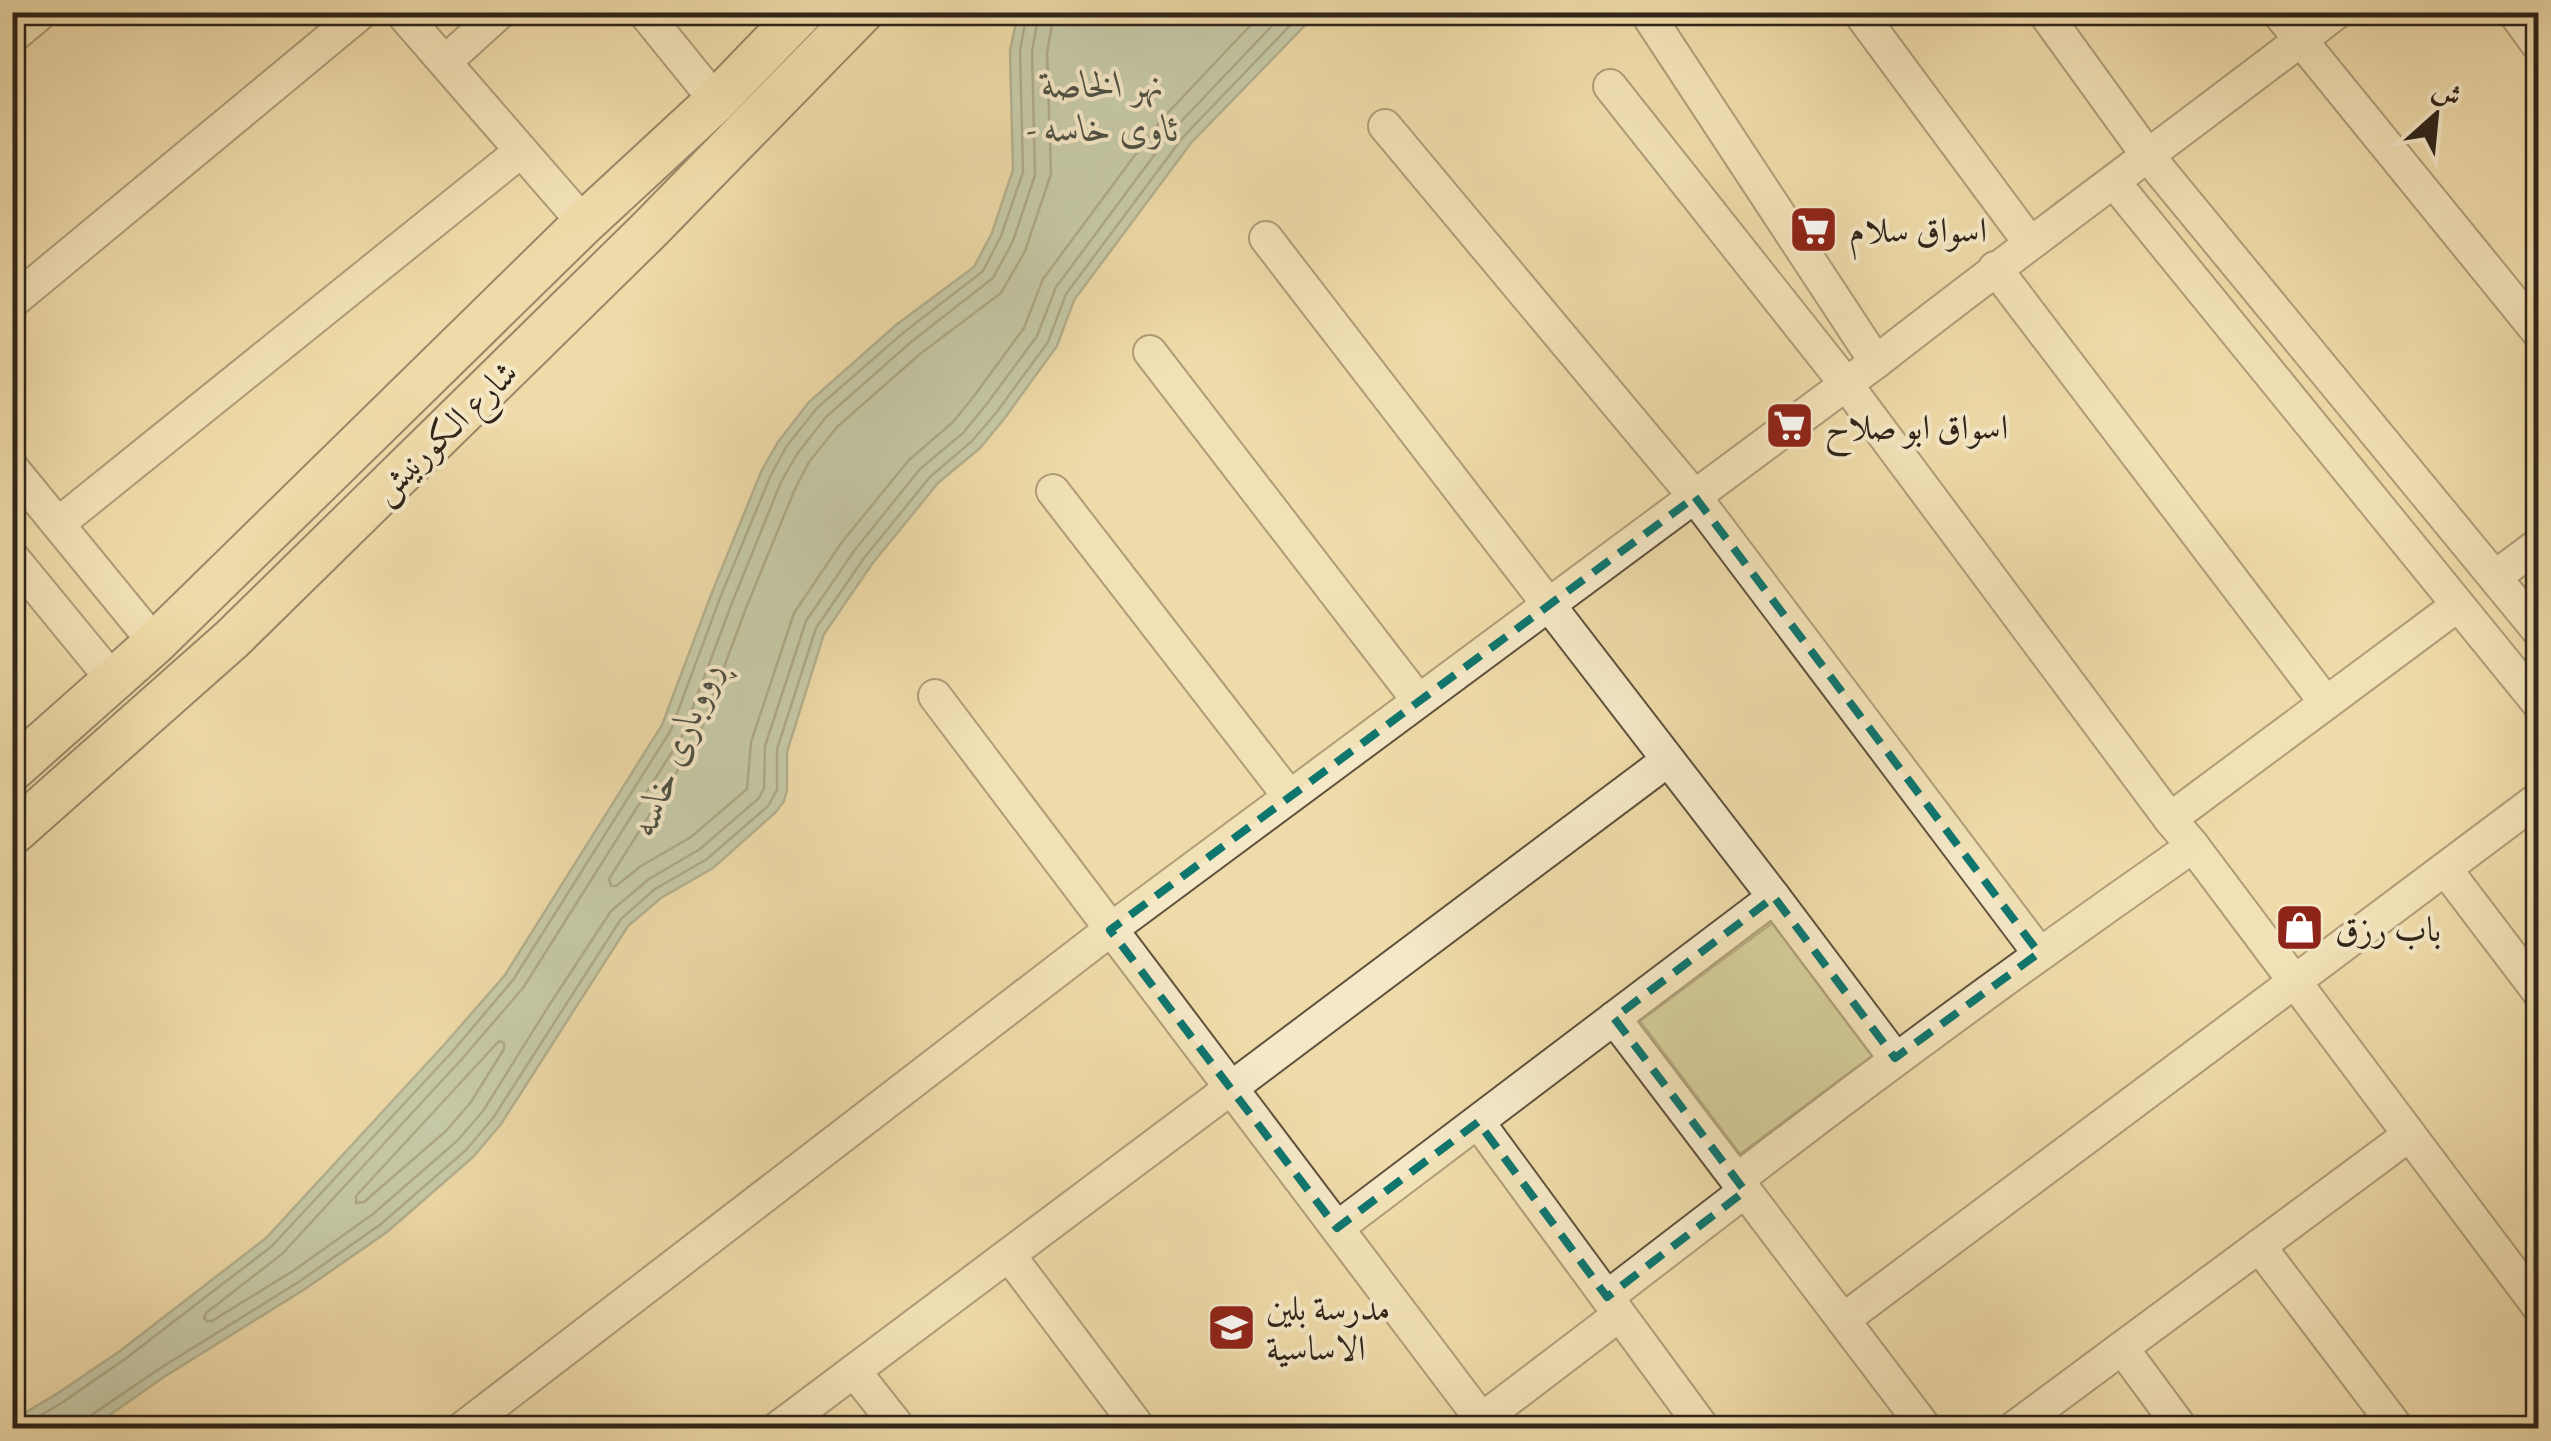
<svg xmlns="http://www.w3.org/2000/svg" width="2551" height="1441" viewBox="0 0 2551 1441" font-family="'EB Garamond',Amiri,serif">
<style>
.green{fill:#b6c18a;stroke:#727252;stroke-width:2.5}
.water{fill:#9abbaa;stroke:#6f7f70;stroke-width:2.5}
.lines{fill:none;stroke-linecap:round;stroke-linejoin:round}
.shore{stroke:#647062;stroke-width:2.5}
.minor-casing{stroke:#5f523e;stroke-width:36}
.major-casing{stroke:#2f241a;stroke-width:46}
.minor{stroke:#f5e8c7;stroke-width:32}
.major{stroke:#efdba9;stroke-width:42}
.marked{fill:none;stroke:#0f766e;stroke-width:8;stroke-dasharray:20 12;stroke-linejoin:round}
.labels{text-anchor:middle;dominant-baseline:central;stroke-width:8;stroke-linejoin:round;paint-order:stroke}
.poi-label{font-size:35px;fill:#2f241a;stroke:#f5e8c7;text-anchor:start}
.street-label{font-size:35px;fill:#2f241a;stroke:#f5e8c7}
.water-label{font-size:38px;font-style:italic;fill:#4f5145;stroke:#f5e8c7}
</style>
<rect width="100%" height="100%" fill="#efdba9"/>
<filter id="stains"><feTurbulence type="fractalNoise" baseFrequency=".002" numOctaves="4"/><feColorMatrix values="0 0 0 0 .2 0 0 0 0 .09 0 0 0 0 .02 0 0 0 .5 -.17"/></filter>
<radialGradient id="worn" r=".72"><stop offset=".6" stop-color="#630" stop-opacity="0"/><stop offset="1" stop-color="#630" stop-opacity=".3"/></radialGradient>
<polygon class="green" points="1772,923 1872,1056 1740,1154 1640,1021"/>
<polygon class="water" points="1018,13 1317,13 1191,143 1074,300 1057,346 1004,419 980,448 938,483 872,564 824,634 787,752 787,790 784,801 776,812 713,868 661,898 628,926 501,1124 473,1157 387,1232 305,1289 164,1377 94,1426 89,1428 13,1428 13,1420 58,1393 120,1351 266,1238 444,1045 505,975 662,725 711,595 761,472 778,442 809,402 896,325 974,267 992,233 1013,170 1010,51"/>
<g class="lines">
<g class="shore">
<polyline points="1039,12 1032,52 1035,175 1013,241 993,278 911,342 826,417 797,454 781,482 732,603 682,736 523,988 461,1060 282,1254 206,1313 204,1318 207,1321 212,1321 293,1271 373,1214 457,1141 483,1111 548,1007 611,911 649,879 700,849 759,798 764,788 765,746 806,621 854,551 920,469 963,433 986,405 1037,336 1056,287 1173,130 1285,12"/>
<polyline points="1054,12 1047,53 1051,174 1025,251 1001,293 920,354 837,427 809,462 795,489 746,608 697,740 609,879 611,886 616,886 641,866 691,837 747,789 751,742 794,613 842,542 909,460 953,422 974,396 1024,328 1043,279 1161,120 1263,12"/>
<polygon points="499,1041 504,1043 504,1049 471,1102 447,1130 364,1202 356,1203 356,1196"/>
<polyline points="12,1428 21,1427 63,1402 125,1359 272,1246 452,1052 513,980 671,730 720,598 770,477 786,447 817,408 903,333 983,271 1001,236 1023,172 1020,51 1027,12"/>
<polyline points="85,1428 86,1421 90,1416 159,1369 300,1281 381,1224 466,1150 493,1118 621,919 655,889 707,859 768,806 777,790 777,749 816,628 864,558 930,477 972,441 996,413 1048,342 1066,294 1183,137 1303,12"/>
</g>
<defs>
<g id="minor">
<polyline points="401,12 584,223"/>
<polyline points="644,12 716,101"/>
<polyline points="1646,12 1876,362"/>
<polyline points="1859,12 2030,243"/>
<polyline points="2044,12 2148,156 2538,630"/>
<polyline points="2278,12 2538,332"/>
<polyline points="2514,12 2538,45"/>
<polyline points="12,37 42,12"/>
<polyline points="445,62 500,12"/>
<polyline points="1610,86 1846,384 2170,819 2193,846 2538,1306"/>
<polyline points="1385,126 1695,497 2039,953"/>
<polyline points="2114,182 2538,703"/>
<polyline points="1266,238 1774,897 1895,1058"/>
<polyline points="1995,268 2326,703"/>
<polyline points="12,302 362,12"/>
<polyline points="1150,352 1418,700"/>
<polyline points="12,468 155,643"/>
<polyline points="1053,491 1289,796"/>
<polyline points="58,524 521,151"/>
<polyline points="12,557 113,680"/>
<polyline points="2495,577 2538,545"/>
<polyline points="935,696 1488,1428"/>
<polyline points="2170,819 2458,605"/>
<polyline points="2446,870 2538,991"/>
<polyline points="1614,1018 1925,1428"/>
<polyline points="1478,1122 1703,1428"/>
<path d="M 1737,1180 C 1886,1065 2038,954 2193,846"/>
<polyline points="1337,1228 1774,897"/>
<polyline points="2259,1246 2397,1428"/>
<polyline points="1009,1255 1139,1428"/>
<polyline points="1607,1297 1745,1191"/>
<polyline points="1843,1320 2538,799"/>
<polyline points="2122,1348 2181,1428"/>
<polyline points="854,1371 899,1428"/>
<polyline points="1481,1420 1619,1315"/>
<path d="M 463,1428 L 1110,930 L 1876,362 C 2028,243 2184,130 2337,12"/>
<polyline points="778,1428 1668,760"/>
<polyline points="2014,1428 2409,1135"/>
</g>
<g id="major">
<polyline points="12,770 155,643 584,223 716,101 802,12"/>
<polyline points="12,834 232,639 649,230 862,12"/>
</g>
</defs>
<use href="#minor" class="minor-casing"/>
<use href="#major" class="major-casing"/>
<use href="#minor" class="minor"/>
<use href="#major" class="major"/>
</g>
<path d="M0 0H2551V1441H0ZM 1695,497 L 2039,953 L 1895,1058 L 1774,897 L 1614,1018 L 1745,1191 L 1607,1297 L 1478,1122 L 1337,1228 L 1110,930 Z" fill="#efdba9" fill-opacity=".55" fill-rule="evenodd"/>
<path class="marked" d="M 1695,497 L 2039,953 L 1895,1058 L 1774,897 L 1614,1018 L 1745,1191 L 1607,1297 L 1478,1122 L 1337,1228 L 1110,930 Z"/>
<defs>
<symbol id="supermarket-square" viewBox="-11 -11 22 22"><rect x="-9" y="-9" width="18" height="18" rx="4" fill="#8f2418" stroke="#f5e8c7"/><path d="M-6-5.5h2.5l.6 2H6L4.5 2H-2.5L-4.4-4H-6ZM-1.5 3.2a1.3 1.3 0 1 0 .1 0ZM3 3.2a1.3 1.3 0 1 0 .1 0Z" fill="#fff"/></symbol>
<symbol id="shop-square" viewBox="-11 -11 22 22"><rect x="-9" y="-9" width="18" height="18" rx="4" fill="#8f2418" stroke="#f5e8c7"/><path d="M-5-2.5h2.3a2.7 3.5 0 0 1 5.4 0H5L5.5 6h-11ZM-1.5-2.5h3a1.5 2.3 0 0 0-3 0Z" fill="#fff"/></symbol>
<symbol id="school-square" viewBox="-11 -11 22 22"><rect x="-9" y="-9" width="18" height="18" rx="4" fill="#8f2418" stroke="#f5e8c7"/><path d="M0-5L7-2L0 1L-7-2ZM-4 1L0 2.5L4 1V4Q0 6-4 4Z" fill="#fff"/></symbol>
</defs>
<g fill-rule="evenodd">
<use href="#supermarket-square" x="1786" y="202" width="55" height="55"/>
<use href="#supermarket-square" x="1762" y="398" width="55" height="55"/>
<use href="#shop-square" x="2272" y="900" width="55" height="55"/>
<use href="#school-square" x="1204" y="1300" width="55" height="55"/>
</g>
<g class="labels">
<g class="poi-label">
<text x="1849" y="229">اسواق سلام</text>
<text x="1825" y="426">اسواق ابو صلاح</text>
<text x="2335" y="928">باب رزق</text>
<text x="1266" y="1307">مدرسة بلين<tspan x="1266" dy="40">الاساسية</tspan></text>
</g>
<g class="street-label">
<text transform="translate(444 431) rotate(-44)">شارع الكورنيش</text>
</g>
<g class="water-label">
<text x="1103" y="83">نهر الخاصة<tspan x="1103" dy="44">- ئاوی خاسە</tspan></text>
<text transform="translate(675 748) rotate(-68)">ڕووباری خاسە</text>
</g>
</g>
<rect width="2551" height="1441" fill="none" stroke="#efdba9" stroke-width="50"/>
<rect x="15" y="15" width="2521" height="1411" fill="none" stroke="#2f241a" stroke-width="5"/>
<rect x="25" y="25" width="2501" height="1391" fill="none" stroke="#2f241a" stroke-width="2.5"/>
<g transform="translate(2436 115) rotate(27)" stroke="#f5e8c7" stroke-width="8" paint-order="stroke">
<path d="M0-8L18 38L0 25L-18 38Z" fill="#2f241a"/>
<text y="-15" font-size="28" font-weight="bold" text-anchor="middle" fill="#2f241a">ش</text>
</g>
<rect width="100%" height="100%" filter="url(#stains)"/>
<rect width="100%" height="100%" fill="url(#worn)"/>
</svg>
